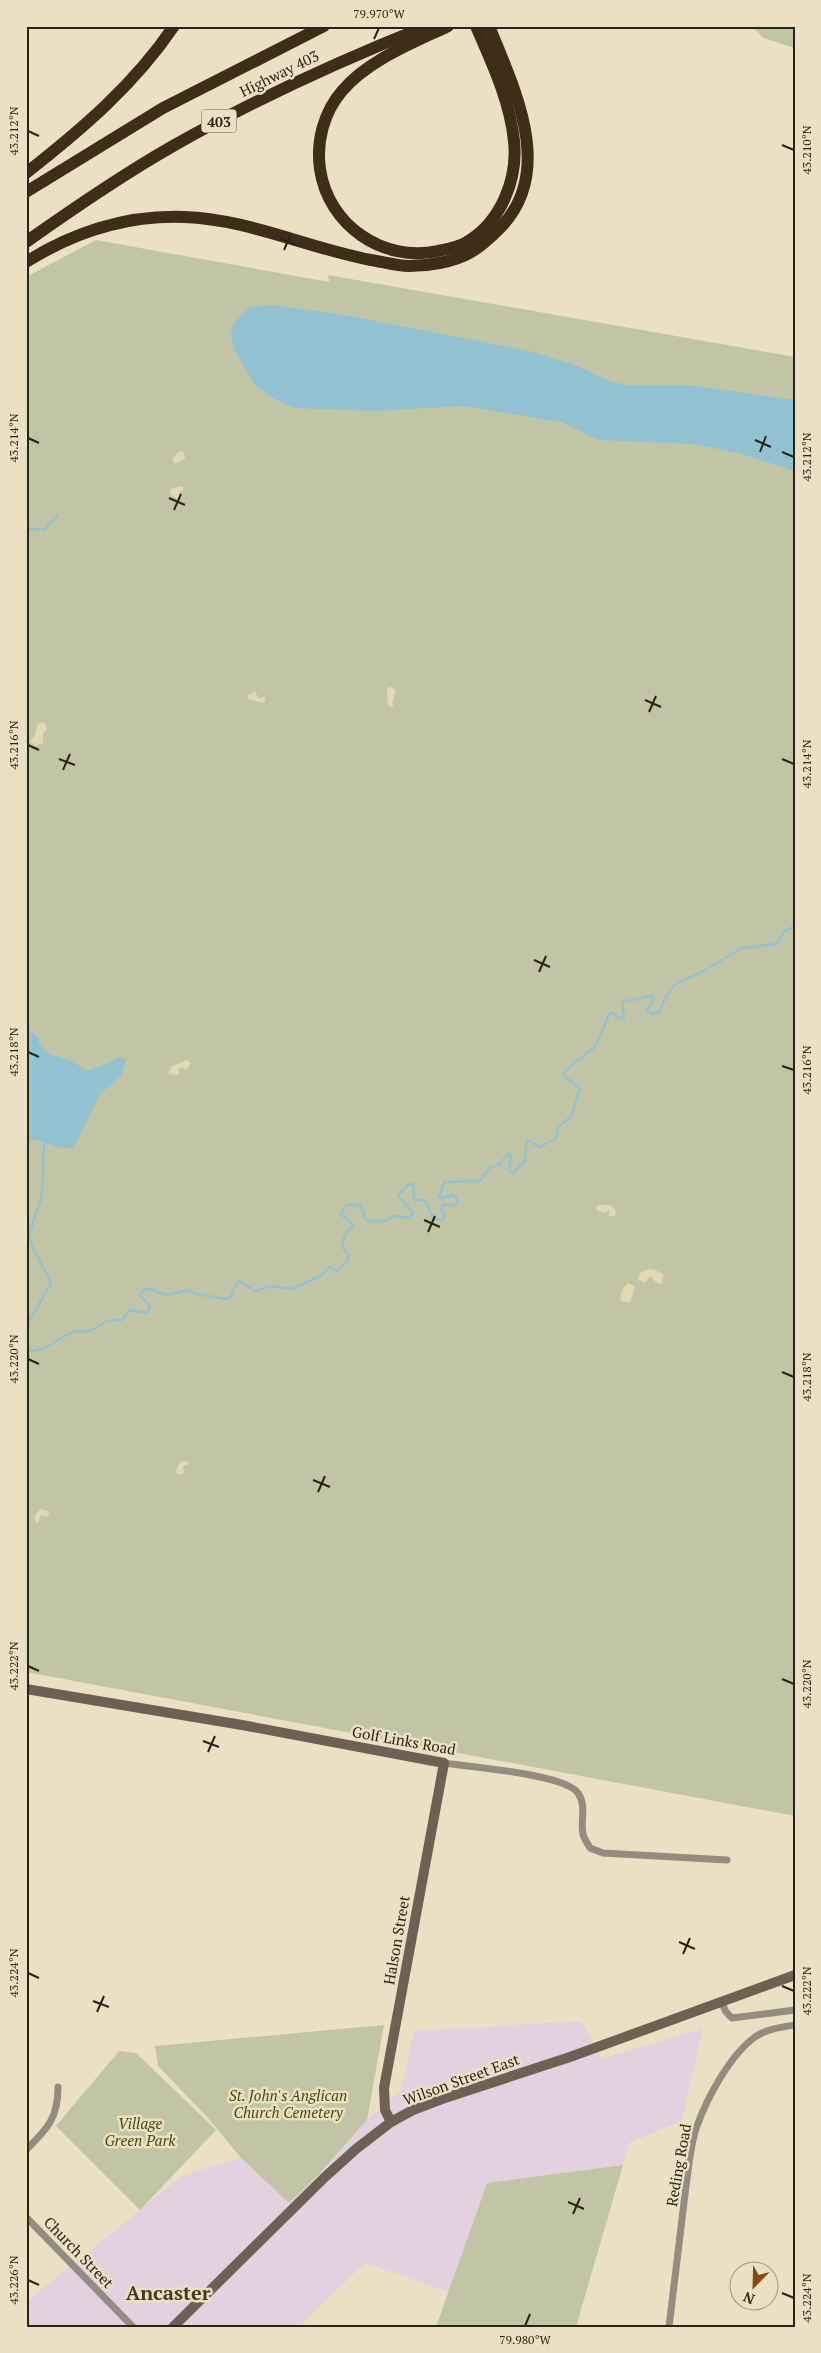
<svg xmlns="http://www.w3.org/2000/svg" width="821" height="2353" viewBox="0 0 821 2353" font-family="'PT Serif',serif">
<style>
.commercial{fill:#e4d1e0}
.green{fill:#c1c5a5}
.sand{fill:#e2d8b3}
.water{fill:#92c2d2}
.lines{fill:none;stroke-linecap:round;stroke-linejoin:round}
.stream{stroke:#92c2d2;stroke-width:2.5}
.minor{stroke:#948b81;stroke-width:7}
.secondary{stroke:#6e6153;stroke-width:10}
.motorway{stroke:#3e2d19;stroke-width:12}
.ticks{fill:none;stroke:#292419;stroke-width:2}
.labels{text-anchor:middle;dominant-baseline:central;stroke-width:5;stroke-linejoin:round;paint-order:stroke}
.shield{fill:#ece0c4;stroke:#645c4c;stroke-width:1}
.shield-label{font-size:14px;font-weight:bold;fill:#292419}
.street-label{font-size:15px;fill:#292419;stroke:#ece0c4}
.park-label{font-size:15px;font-style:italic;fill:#494c07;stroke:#ece0c4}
.district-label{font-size:20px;font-weight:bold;fill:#443a22;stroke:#ece0c4}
.neatline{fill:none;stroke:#292419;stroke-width:2}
.ticks-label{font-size:12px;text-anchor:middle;fill:#292419}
</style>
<rect width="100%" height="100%" fill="#ece0c4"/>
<polygon class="commercial" points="581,2021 602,2059 703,2028 682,2121 629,2143 623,2165 487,2183 449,2292 365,2263 299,2327 26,2327 26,2302 183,2175 241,2158 289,2203 320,2173 367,2120 401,2090 414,2031"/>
<g class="green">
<polygon points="752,26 795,26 795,48 763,38"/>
<polygon points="96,240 329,282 328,275 795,357 795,1816 26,1672 26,277"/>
<polygon points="384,2025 367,2120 320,2173 289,2203 241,2158 208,2118 158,2066 155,2046"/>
<polygon points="119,2051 136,2053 216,2130 140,2210 56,2126"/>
<polygon points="623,2165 576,2327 436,2327 487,2183"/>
</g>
<g class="sand">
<polygon points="179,451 184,452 185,459 175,464 172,459"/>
<polygon points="182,486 184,489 179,493 180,498 177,499 170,494 170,489"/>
<polygon points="391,687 396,690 392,704 394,705 392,707 388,705 387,688"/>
<polygon points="255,691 258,698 266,697 264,703 248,699 247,696"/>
<polygon points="41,722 45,723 47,728 43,734 43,743 35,746 30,741 35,736 37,725"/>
<polygon points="187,1060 191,1063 186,1070 182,1067 178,1069 179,1075 168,1074 172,1066"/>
<polygon points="599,1205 610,1205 616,1210 615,1216 608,1216 610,1212 608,1210 605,1213 597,1211 596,1207"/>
<polygon points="649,1269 655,1270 663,1274 662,1284 657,1283 650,1276 645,1283 638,1280 640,1273"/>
<path d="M 629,1283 L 635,1287 L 630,1303 L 621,1301 C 619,1295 623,1286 629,1283 Z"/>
<polygon points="186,1461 189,1462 188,1465 183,1466 184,1473 178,1475 176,1471 180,1462"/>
<polygon points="40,1509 48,1511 50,1514 46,1517 44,1515 40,1516 39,1521 37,1523 34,1518"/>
</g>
<g class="water">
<polygon points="274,305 350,316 534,352 580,367 612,382 629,385 688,385 795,400 795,471 738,453 694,444 598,440 562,422 463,406 375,411 294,408 273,398 256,386 234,350 230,332 237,317 250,307"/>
<path d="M 26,1029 L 37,1036 L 40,1045 L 49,1054 L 73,1061 L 86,1071 L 106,1064 L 119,1057 L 126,1060 L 121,1076 L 100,1094 L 74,1147 C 56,1152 43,1138 26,1139 Z"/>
</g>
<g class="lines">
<g class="stream">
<polyline points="26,528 44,530 57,516"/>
<polyline points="26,1327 51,1283 33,1248 29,1234 42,1196 44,1144"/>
<path d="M 26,1350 C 43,1355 58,1337 73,1332 C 78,1330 84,1332 89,1331 C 106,1325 99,1319 122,1320 L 130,1310 L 148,1313 L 150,1306 L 140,1296 L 143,1290 L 149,1289 L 166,1295 L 188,1290 L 196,1294 L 226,1299 L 231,1297 L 236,1284 L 240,1281 L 255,1291 L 271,1286 L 292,1289 L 320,1276 L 330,1267 L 338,1271 L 348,1260 L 348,1255 L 342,1246 L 345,1235 L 353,1225 L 341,1214 L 346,1205 L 360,1205 L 367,1221 L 385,1221 L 394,1216 L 411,1218 L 413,1213 L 398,1195 L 408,1185 L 413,1184 L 414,1198 L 416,1201 L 424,1199 L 434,1219 L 442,1220 L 445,1216 L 441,1210 L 443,1205 L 456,1205 L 458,1202 L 454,1195 L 443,1198 L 439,1197 L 444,1182 L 480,1181 L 489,1168 L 499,1165 L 508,1154 L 511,1155 L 509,1171 L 513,1173 L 525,1161 L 527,1140 L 540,1147 L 557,1137 L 558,1127 L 571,1117 L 580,1088 L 564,1076 L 565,1071 L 596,1046 L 609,1014 L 612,1013 L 619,1018 L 624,1018 L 622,1002 L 652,996 L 654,1000 L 647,1010 L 652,1014 L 659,1013 L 666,996 L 676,983 L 700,973 L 742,948 L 777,944 L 784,931 L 792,928 L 795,918"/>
</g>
<g class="minor">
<path d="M 444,1763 C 470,1767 565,1774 578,1793 C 587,1806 580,1820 583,1834 C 584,1839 588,1844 590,1848 L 603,1853 L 727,1860"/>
<polyline points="721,2001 726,2012 732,2018 795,2010"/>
<path d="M 26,2150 C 47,2129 58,2119 58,2087"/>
<polyline points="26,2217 133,2327"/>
<path d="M 669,2327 C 675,2280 680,2233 686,2186 C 689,2167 690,2145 697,2126 C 707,2098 730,2055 755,2037 C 766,2029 782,2027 795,2025"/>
</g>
<g class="secondary">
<polyline points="26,1689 242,1725 444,1763 384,2088 385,2110 391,2122"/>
<polyline points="173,2327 325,2177 356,2149 391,2122 413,2110 442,2099 570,2057 795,1975"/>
</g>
<g class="motorway">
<path d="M 448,26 C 413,43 368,60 342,91 C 324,112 316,141 320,169 C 328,225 383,263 438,251 C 448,249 459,247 467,242 C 501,222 518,179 514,141 C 510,101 492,63 476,26"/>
<path d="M 26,173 C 81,130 134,85 174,26"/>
<polyline points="26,192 163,108 324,26"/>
<path d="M 26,242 C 74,208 122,175 173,146 C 254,100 339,61 427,26"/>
<path d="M 26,262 C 74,232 126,215 184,217 C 248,219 308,248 371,260 C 383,262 397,266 409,266 C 428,266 454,262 471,252 C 482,246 491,237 500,228 C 556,171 514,88 489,26"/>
</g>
</g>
<path class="ticks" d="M 374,39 L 379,28M 28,131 L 39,136M 782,145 L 794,150M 280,238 L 296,245M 284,250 L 291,234M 28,438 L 39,443M 755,440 L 771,447M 760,452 L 766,436M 782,452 L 794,457M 169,498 L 185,505M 174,510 L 181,494M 645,700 L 661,707M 649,712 L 656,696M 28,745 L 39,750M 59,759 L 75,765M 782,759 L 794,764M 63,770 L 70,754M 534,960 L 550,967M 539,972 L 546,956M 28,1052 L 39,1057M 782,1066 L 794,1070M 424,1220 L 440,1227M 428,1232 L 435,1216M 28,1359 L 39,1364M 782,1372 L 794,1377M 313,1480 L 330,1487M 318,1492 L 325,1476M 28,1666 L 39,1671M 782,1679 L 794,1684M 203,1741 L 219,1747M 208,1752 L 215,1736M 679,1942 L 695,1949M 683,1954 L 690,1938M 28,1973 L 39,1978M 782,1986 L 794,1991M 93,2001 L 109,2007M 97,2012 L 104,1996M 568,2202 L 584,2209M 573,2214 L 580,2198M 28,2280 L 39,2285M 782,2293 L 794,2298M 525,2326 L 530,2314"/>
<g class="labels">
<rect class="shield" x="201.5" y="109.5" width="35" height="23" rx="4"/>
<g class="shield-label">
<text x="219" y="121">403</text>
</g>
<g class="street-label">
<text transform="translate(279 73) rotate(-26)">Highway 403</text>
<text transform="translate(404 1740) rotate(10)">Golf Links Road</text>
<text transform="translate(396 1940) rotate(-80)">Halson Street</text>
<text transform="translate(461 2079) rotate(-20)">Wilson Street East</text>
<text transform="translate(678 2165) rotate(-80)">Reding Road</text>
<text transform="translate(79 2252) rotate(46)">Church Street</text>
</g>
<g class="park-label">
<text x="288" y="2095">St. John's Anglican<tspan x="288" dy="17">Church Cemetery</tspan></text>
<text x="140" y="2123">Village<tspan x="140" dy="17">Green Park</tspan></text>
</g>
<g class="district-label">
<text x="168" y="2292">Ancaster</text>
</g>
</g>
<rect width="821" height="2353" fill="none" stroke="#ece0c4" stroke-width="55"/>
<g transform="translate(754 2286) rotate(203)"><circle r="24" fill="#ece0c4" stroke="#9e9580"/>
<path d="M0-4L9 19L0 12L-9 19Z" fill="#884810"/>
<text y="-8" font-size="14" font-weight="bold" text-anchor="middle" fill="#292419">N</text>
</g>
<rect x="28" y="28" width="766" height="2298" class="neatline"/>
<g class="ticks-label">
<text x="379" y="18">79.970°W</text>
<text transform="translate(14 131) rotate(-90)" y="4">43.212°N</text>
<text transform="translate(807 150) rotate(-90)" y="4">43.210°N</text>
<text transform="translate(14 438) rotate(-90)" y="4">43.214°N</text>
<text transform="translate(807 457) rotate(-90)" y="4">43.212°N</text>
<text transform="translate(14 745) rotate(-90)" y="4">43.216°N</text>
<text transform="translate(807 764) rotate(-90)" y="4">43.214°N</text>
<text transform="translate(14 1052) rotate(-90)" y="4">43.218°N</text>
<text transform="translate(807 1070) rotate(-90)" y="4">43.216°N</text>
<text transform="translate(14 1359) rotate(-90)" y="4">43.220°N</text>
<text transform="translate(807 1377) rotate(-90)" y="4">43.218°N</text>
<text transform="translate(14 1666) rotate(-90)" y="4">43.222°N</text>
<text transform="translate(807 1684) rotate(-90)" y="4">43.220°N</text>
<text transform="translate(14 1973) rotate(-90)" y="4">43.224°N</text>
<text transform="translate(807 1991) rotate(-90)" y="4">43.222°N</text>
<text transform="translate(14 2280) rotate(-90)" y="4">43.226°N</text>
<text transform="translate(807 2298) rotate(-90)" y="4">43.224°N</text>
<text x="525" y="2344">79.980°W</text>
</g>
</svg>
